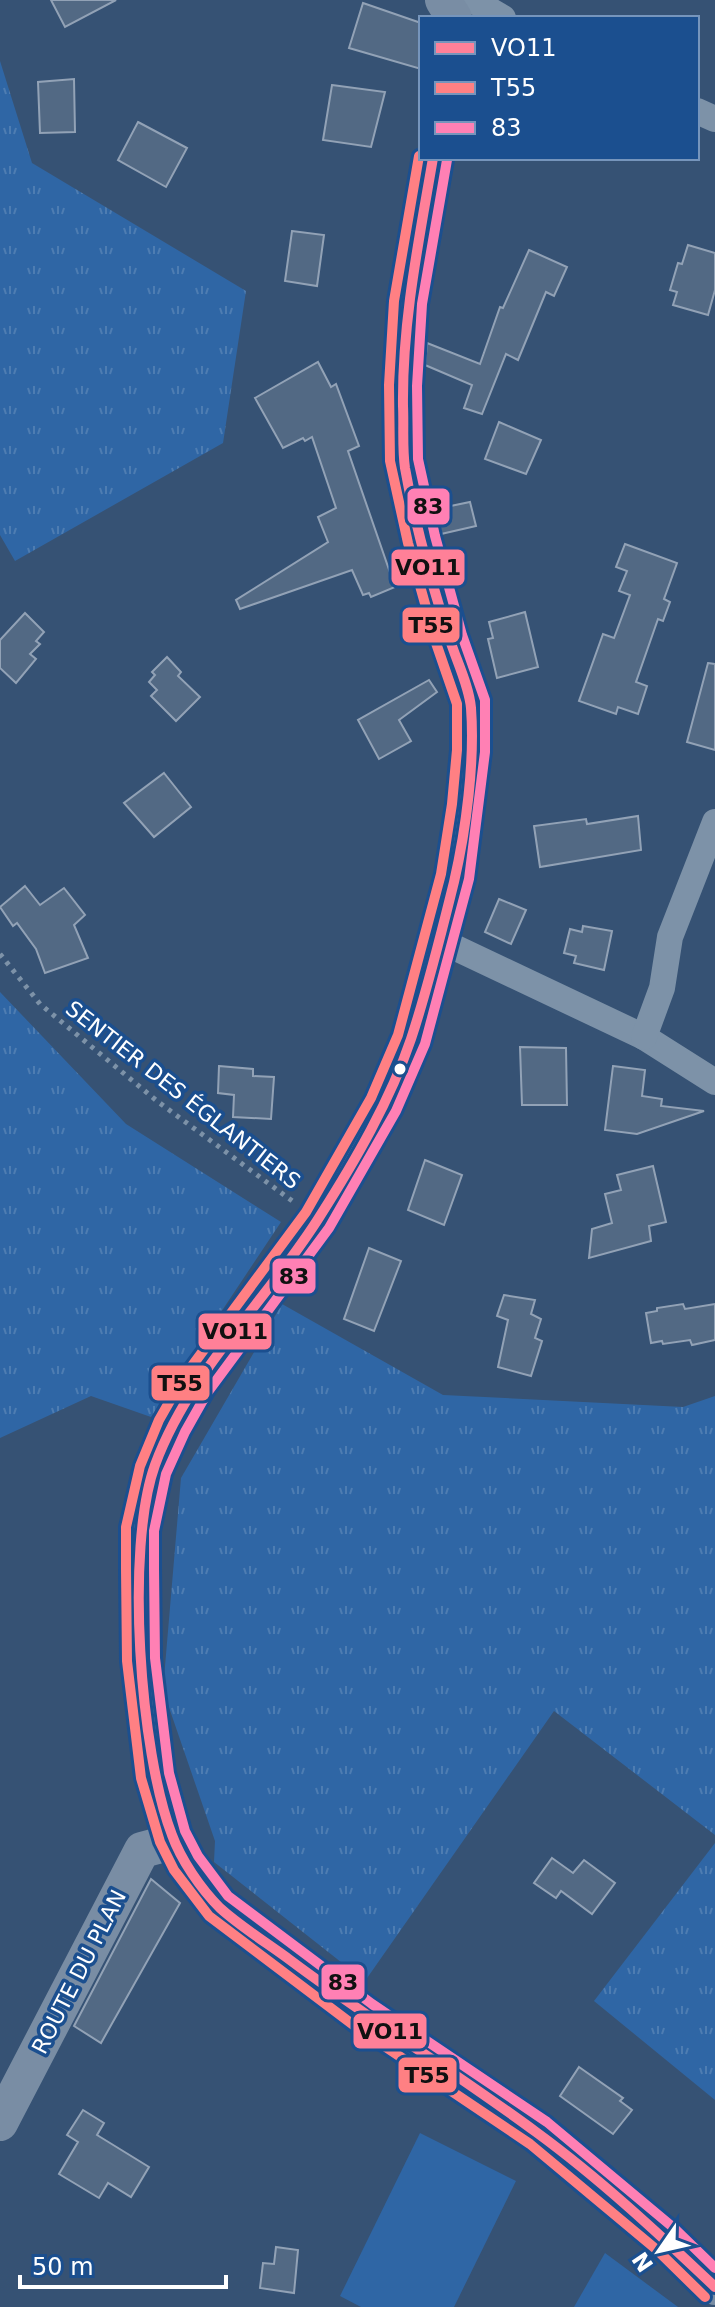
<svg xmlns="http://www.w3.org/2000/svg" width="715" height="2307" viewBox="0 0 715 2307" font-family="'DejaVu Sans',sans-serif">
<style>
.grass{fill:url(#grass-tufts)}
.park{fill:#2f66a5}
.building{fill:#526984;stroke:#92a2b6;stroke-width:2}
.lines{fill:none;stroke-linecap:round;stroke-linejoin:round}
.path{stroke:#7d92a8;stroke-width:5;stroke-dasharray:4 6;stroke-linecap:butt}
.street{stroke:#7d92a8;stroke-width:26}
.secondary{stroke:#798da4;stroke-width:36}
.bus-1-casing{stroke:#1b4f8f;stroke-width:16}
.bus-2-casing{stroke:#1b4f8f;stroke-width:16}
.bus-3-casing{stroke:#1b4f8f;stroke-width:16}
.bus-1{stroke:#ff8098;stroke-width:10}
.bus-2{stroke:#ff8083;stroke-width:10}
.bus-3{stroke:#ff80b4;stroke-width:10}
.bus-dot{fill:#fff;stroke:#1b4f8f;stroke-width:3}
.labels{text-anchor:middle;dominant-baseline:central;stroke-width:7;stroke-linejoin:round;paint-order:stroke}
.street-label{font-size:22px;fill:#fff;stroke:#1b4f8f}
.line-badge{stroke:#1b4f8f;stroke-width:3}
.pale-badge-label{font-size:22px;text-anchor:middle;font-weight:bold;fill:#111}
</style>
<defs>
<pattern id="grass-tufts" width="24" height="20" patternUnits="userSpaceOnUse" patternTransform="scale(2)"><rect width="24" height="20" fill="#2f66a5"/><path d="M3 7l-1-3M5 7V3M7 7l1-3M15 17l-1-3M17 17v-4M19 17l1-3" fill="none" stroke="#4e7db2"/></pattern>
</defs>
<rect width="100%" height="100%" fill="#365274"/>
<g class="grass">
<polygon points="0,61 32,163 246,291 223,443 15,561 0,535"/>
<polygon points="0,992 126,1124 281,1222 151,1417 91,1396 0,1438"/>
<polygon points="282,1304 443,1395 683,1407 715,1396 715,1835 554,1711 365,1981 214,1862 215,1841 163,1690 181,1478"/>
<polygon points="715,1843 715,2100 594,2001"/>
</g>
<g class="park">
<polygon points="420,2133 516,2181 454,2307 361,2307 340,2296"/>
<polygon points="605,2253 678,2307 574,2307"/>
</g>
<g class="building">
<polygon points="51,0 116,0 65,27"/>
<polygon points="363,3 421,23 421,69 349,48"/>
<polygon points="74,79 75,132 40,133 38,82"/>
<polygon points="332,85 385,92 371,147 323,140"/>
<polygon points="138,122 187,148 166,187 118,160"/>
<polygon points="292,231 324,235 317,286 285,281"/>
<polygon points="688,245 715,253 715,290 708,315 673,305 677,292 670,290 678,263 682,264"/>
<polygon points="529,250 567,267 554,296 546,292 518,360 506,354 482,414 464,408 472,385 425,365 427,343 480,364 500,307 503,308"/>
<polygon points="318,362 331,387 336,384 359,446 348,451 395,587 371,597 369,593 363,595 352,570 240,609 236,600 328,542 318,517 336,508 312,437 305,441 303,438 283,448 255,398"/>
<polygon points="499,422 541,440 526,474 485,459"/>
<polygon points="470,502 476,526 441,534 436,509"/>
<polygon points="625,544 677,563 664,599 670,602 663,621 658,619 636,682 647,686 638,714 618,707 616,714 579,701 603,634 614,638 630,595 619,591 627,571 616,567"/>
<polygon points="525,612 538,667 497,678 488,639 493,638 489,622"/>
<polygon points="25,613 44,632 36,641 40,644 30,654 36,659 16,683 0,668 0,640"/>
<polygon points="167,657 181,672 178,676 200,697 176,721 151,696 157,690 149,682 155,675 152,672"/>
<polygon points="708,663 715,664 715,750 687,742"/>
<polygon points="429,680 437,692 399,720 411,741 379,759 358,720"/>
<polygon points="164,773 191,807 154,837 124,803"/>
<polygon points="638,816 641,850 540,867 534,826 586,819 587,824"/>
<polygon points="25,886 40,905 64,888 85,915 74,925 88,958 45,973 36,949 17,923 13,926 0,907"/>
<polygon points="499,899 526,910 511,944 485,932"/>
<polygon points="583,926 612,931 604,970 574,963 576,956 564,953 570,929 582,932"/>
<polygon points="520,1047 566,1048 567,1105 522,1105"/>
<polygon points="219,1066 253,1069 253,1076 274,1077 271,1119 233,1117 234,1095 218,1093"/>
<polygon points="613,1066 645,1070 642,1096 662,1099 661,1106 704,1111 637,1134 605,1130"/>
<polygon points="425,1160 462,1175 444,1225 408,1210"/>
<polygon points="653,1166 666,1222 649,1226 651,1241 589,1258 592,1229 612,1223 605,1194 621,1190 617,1175"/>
<polygon points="369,1248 401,1261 374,1331 344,1319"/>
<polygon points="504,1295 535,1300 531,1314 541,1319 535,1338 542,1341 531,1376 498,1367 508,1320 497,1316"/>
<polygon points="683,1304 685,1309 715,1304 715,1340 692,1345 690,1340 663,1344 662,1341 651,1343 646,1313 657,1311 657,1308"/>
<polygon points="552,1858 573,1873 584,1860 615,1883 592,1914 561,1891 556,1898 534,1883"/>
<polygon points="151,1879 180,1903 101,2043 74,2026"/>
<polygon points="579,2067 623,2098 620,2101 632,2110 613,2134 560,2096"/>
<polygon points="83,2110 104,2123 97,2135 149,2167 131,2197 108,2183 99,2198 59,2174 78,2142 67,2135"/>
<polygon points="276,2247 298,2250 294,2293 260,2288 263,2263 274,2264"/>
</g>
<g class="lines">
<polyline class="path" points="0,954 40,1004 157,1101 295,1203"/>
<g class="street">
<polyline points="473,0 503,18"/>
<polyline points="697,111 715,119"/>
<polyline points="439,940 644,1037 715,1082"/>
<polyline points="644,1037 662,988 670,937 715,822"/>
</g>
<g class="secondary">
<polyline points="443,0 454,18"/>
<polyline points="433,158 408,302 403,386 404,461 421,539 449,639 471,702 471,751 466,806 455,877 411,1040 384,1104 318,1220 195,1385 172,1426 153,1470 140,1529 140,1569 141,1659 155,1776 172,1836 186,1863 218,1906 364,2015 538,2133 666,2240 715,2287"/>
<polyline points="0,2123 142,1850 157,1846 172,1836"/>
</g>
<defs>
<path id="bus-1" d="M 433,158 C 419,240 402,322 403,406 C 404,426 402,448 405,468 C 415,525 431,582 449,637 C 456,660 469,685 471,708 C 475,762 466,830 454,882 C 441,934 428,988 411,1039 C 390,1101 355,1161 320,1216 C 267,1301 190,1370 155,1465 C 125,1548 140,1753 172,1835 C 181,1860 201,1889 220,1908 C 241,1927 267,1943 290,1960 C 370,2020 455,2072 536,2132 C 599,2178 658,2233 715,2287"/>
<polyline id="bus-2" points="419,156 394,301 389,385 390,461 408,543 436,643 457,704 457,750 452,804 441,874 398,1035 371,1098 306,1212 183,1378 159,1420 140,1466 126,1527 126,1569 127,1661 141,1778 160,1842 174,1870 209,1916 356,2027 530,2144 657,2250 705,2297"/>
<polyline id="bus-3" points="447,160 422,304 417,386 418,459 435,536 462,635 485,700 485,752 469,879 425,1044 396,1111 329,1228 207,1393 185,1432 166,1474 154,1531 154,1569 155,1658 169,1773 185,1831 198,1856 228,1896 372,2004 547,2122 675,2229 715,2268"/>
</defs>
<use href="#bus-1" class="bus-1-casing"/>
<use href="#bus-2" class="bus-2-casing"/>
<use href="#bus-3" class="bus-3-casing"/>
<use href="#bus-1" class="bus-1"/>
<use href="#bus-2" class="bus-2"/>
<use href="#bus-3" class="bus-3"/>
</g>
<circle class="bus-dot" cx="400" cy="1069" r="7"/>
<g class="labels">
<g class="street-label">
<text transform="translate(183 1095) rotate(38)">SENTIER DES ÉGLANTIERS</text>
<text transform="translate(79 1972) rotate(-63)">ROUTE DU PLAN</text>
</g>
</g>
<g class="line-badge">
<rect x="406" y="487" width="45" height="39" rx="8" fill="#ff80b4"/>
<rect x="390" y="548" width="76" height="39" rx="8" fill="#ff8098"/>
<rect x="401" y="606" width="60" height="38" rx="8" fill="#ff8083"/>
<rect x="271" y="1257" width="46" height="38" rx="8" fill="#ff80b4"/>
<rect x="197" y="1312" width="76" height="39" rx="8" fill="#ff8098"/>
<rect x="150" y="1364" width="61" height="38" rx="8" fill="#ff8083"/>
<rect x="320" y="1963" width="46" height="38" rx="8" fill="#ff80b4"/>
<rect x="352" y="2012" width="76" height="38" rx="8" fill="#ff8098"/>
<rect x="397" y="2056" width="61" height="38" rx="8" fill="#ff8083"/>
</g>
<g class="pale-badge-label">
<text x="428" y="514">83</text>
<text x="428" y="575">VO11</text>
<text x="431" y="633">T55</text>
<text x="294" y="1284">83</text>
<text x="235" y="1339">VO11</text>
<text x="180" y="1391">T55</text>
<text x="343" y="1990">83</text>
<text x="390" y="2039">VO11</text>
<text x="427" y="2083">T55</text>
</g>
<rect x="419" y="16" width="280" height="144" fill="#1b4f8f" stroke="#7695bc" stroke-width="2"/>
<rect x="435" y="42" width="40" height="12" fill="#ff8098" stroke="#7695bc" stroke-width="2"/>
<text x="491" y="56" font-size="24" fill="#ffffff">VO11</text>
<rect x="435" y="82" width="40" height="12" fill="#ff8083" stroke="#7695bc" stroke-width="2"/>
<text x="491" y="96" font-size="24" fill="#ffffff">T55</text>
<rect x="435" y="122" width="40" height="12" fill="#ff80b4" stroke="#7695bc" stroke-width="2"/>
<text x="491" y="136" font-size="24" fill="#ffffff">83</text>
<g transform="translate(659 2251) rotate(236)" stroke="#1b4f8f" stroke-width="6" paint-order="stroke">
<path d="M0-6L14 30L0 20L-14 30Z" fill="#ffffff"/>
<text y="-12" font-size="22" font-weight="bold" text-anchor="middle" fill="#ffffff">N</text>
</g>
<path d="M20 2275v12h206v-12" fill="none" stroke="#ffffff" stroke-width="4"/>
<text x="32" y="2275" font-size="24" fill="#ffffff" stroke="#1b4f8f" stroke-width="6" paint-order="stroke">50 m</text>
</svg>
